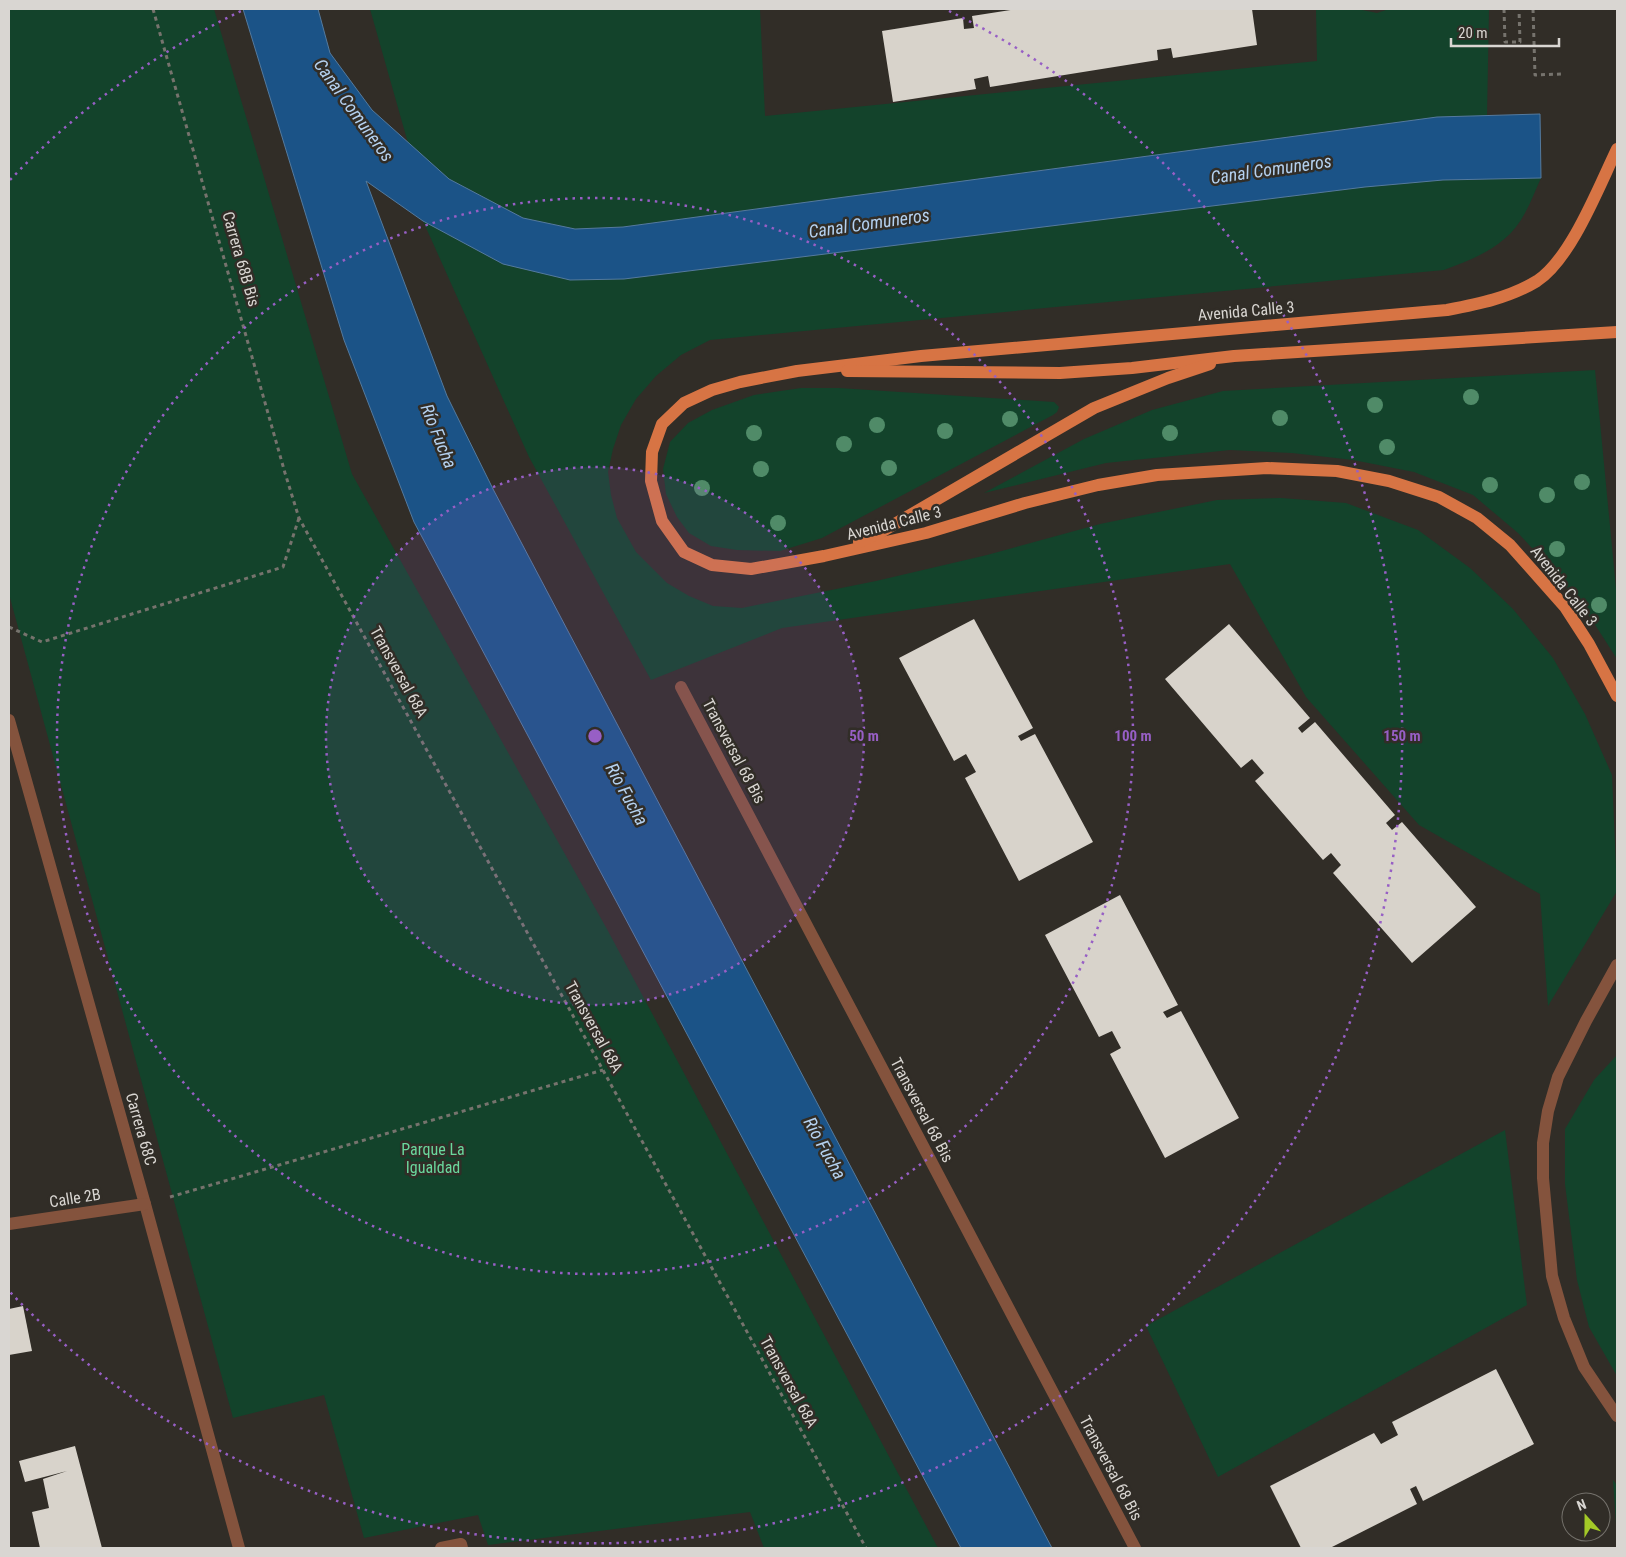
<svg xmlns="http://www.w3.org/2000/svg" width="1626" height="1557" viewBox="0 0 1626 1557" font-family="'Roboto Condensed',sans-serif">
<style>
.green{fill:#13432b}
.water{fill:#1b5387;stroke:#547a9e}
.building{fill:#d8d3cb}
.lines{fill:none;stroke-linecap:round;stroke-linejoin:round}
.path{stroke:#76736d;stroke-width:3;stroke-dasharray:4 4;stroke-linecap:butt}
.minor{stroke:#84533d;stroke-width:12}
.major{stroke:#d77444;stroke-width:12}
.tree{fill:#508b68}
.ring{fill:none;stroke:#975fc5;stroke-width:2.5;stroke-dasharray:2.5 5}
.labels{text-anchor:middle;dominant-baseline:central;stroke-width:5;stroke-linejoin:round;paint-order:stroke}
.street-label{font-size:16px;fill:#d9d6d2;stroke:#312d27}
.park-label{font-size:16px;fill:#6ad89d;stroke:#312d27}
.water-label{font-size:18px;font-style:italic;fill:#b4d1f0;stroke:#312d27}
.centre{fill:#975fc5;stroke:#312d27;stroke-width:2.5}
.ring-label{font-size:15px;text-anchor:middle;font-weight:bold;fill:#975fc5;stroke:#312d27;stroke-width:5;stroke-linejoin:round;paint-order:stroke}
</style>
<rect width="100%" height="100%" fill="#312d27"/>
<g class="green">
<polygon points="9,9 214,9 352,474 608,931 938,1548 764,1548 750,1512 488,1545 478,1515 364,1538 324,1395 233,1418 9,594"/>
<polygon points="370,9 760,9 765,116 1317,61 1316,9 1357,9 1377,13 1389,9 1489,9 1487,116 1437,117 1360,127 623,227 575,229 523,218 449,179 408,143"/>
<path d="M 1541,178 C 1536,189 1531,202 1525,213 C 1508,246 1476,258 1444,270 L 710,340 L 681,355 L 656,376 L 636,399 L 621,425 L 613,449 L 608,472 L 611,495 L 617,518 L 636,552 L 667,583 L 689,596 L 713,606 L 742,608 L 876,581 L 987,555 L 1100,524 L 1217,500 L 1281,498 L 1346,503 L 1418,530 L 1470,568 L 1513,609 L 1553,658 L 1585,714 L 1612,775 L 1617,891 L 1548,1006 L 1540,894 L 1419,825 L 1306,697 L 1230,564 L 782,628 L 651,680 L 529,457 L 423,221 L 503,264 L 624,279 L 1365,187 L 1443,180 Z"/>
<polygon points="1595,370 1617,599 1617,659 1592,620 1557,575 1518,533 1473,495 1414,472 1353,460 1292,453 1230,450 1106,463 984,493 1084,439 1152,410 1223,391"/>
<polygon points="801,388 839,388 1054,402 1059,407 1057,412 1053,415 822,538 780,551 737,550 711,546 689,533 677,517 666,494 663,469 670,442 688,423 712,410 754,395"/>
<polygon points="1617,1055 1617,1376 1589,1327 1577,1280 1565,1184 1565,1129 1594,1080"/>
<polygon points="1505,1130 1527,1305 1218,1477 1146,1326"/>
<polygon points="1613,1480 1617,1485 1617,1538"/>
</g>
<polygon class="water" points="243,9 318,9 330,53 372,110 449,179 523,218 575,229 623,227 1437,117 1540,114 1541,178 1443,180 1365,187 624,279 570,280 503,264 423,221 366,181 447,396 493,489 1052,1548 961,1548 414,522 344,340"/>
<g class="building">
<polygon points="1017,9 1252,9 1257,45 1173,58 1171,48 1157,50 1158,60 990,87 988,76 974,79 976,89 893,102 882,31 963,18 964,29 974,28 972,16"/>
<polygon points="974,619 1033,728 1018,736 1021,741 1035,734 1093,842 1019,881 965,778 976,772 966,754 954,761 899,658"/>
<polygon points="1229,624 1310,718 1298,728 1302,733 1315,722 1395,815 1386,823 1392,830 1402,822 1476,907 1412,963 1333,873 1341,865 1331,853 1323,860 1255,781 1264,773 1252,759 1241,768 1165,679"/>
<polygon points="1120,895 1178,1005 1163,1012 1167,1018 1181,1011 1239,1118 1165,1158 1110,1054 1121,1048 1112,1031 1099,1037 1045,935"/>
<polygon points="23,1306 32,1351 9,1355 9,1309"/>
<polygon points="1496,1369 1534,1444 1423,1501 1416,1486 1410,1489 1417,1504 1330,1548 1301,1548 1270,1486 1374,1433 1381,1444 1398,1435 1392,1422"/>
<polygon points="75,1446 102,1548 40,1548 32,1512 49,1508 43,1479 67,1471 25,1482 19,1461"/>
</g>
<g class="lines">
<g class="path">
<polyline points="153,9 285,473 299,518 866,1548"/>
<polyline points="1504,9 1505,42 1520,42 1519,9"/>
<polyline points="1533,9 1535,75 1561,74"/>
<polyline points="9,627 42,642 283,567 299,518"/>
<polyline points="170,1197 603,1070"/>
</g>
<g class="minor">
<polyline points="681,687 1135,1548"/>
<polyline points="9,720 145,1204 239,1548"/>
<polyline points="1617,965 1586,1021 1558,1077 1548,1111 1543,1143 1543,1178 1552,1276 1564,1318 1584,1367 1617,1416"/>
<polyline points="9,1224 145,1204"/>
<polyline points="441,1548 461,1544 462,1548"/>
</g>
<g class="major">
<path d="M 1617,149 C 1599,186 1571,259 1537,281 C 1509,298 1478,304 1447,310 L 921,356 L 797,371 L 740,382 L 712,390 L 684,403 L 662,424 L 652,452 L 651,481 L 662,521 L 684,552 L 712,565 L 751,569 L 824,556 L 926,533 L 1025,503 L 1098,485 L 1157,475 L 1267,468 L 1337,471 L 1389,481 L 1439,497 L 1477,518 L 1510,545 L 1565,607 L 1589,644 L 1617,696"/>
<polyline points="847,371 1060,373 1132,368 1234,356 1617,332"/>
<polyline points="859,542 881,532 1094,408 1168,378 1210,364"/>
</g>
</g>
<g class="tree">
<circle cx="1471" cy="397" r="8"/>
<circle cx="1375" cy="405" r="8"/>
<circle cx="1280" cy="418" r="8"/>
<circle cx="1010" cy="419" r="8"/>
<circle cx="877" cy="425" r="8"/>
<circle cx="945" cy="431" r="8"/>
<circle cx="754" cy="433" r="8"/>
<circle cx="1170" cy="433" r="8"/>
<circle cx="844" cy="444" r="8"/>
<circle cx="1387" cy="447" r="8"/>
<circle cx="889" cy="468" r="8"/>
<circle cx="761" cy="469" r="8"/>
<circle cx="1582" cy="482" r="8"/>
<circle cx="1490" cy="485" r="8"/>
<circle cx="702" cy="488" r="8"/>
<circle cx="1547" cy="495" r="8"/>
<circle cx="778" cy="523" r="8"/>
<circle cx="1557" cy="549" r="8"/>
<circle cx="1599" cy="605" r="8"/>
</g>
<circle cx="595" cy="736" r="269" fill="#975fc5" fill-opacity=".12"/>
<g class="ring">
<circle cx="595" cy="736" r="269"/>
<circle cx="595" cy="736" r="538"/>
<path d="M10 180A807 807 0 0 1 241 11M949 11A807 807 0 1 1 10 1292"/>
</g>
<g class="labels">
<g class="street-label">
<text transform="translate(241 259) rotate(74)">Carrera 68B Bis</text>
<text transform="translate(1246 311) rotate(-5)">Avenida Calle 3</text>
<text transform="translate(894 523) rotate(-14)">Avenida Calle 3</text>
<text transform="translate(1564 586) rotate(52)">Avenida Calle 3</text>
<text transform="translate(399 672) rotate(61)">Transversal 68A</text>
<text transform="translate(734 751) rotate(62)">Transversal 68 Bis</text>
<text transform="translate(594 1027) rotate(61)">Transversal 68A</text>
<text transform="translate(922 1110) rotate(62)">Transversal 68 Bis</text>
<text transform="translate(141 1129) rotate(74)">Carrera 68C</text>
<text transform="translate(75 1198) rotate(-9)">Calle 2B</text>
<text transform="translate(789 1382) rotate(61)">Transversal 68A</text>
<text transform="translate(1111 1468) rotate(62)">Transversal 68 Bis</text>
</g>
<g class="park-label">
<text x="433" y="1149">Parque La<tspan x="433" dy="18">Igualdad</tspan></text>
</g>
<g class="water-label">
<text transform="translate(354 110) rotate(54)">Canal Comuneros</text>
<text transform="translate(1271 169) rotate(-8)">Canal Comuneros</text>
<text transform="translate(869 223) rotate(-8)">Canal Comuneros</text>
<text transform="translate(439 436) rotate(68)">Río Fucha</text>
<text transform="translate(627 794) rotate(61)">Río Fucha</text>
<text transform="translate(825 1148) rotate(61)">Río Fucha</text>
</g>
</g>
<circle cx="595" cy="736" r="8" class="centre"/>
<g class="ring-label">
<text x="864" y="741">50 m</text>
<text x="1133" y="741">100 m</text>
<text x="1402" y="741">150 m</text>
</g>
<rect width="1626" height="1557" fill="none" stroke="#d9d6d2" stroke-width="20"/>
<g transform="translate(1586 1517) rotate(339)"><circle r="24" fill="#312d27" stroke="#74716b"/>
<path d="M0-4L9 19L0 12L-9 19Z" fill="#a3c927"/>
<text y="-8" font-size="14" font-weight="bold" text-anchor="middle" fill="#d9d6d2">N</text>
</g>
<path d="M1451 38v8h108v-8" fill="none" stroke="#d9d6d2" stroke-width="2.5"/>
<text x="1458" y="38" font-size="15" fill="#d9d6d2" stroke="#312d27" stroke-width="4" paint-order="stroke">20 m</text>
</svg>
